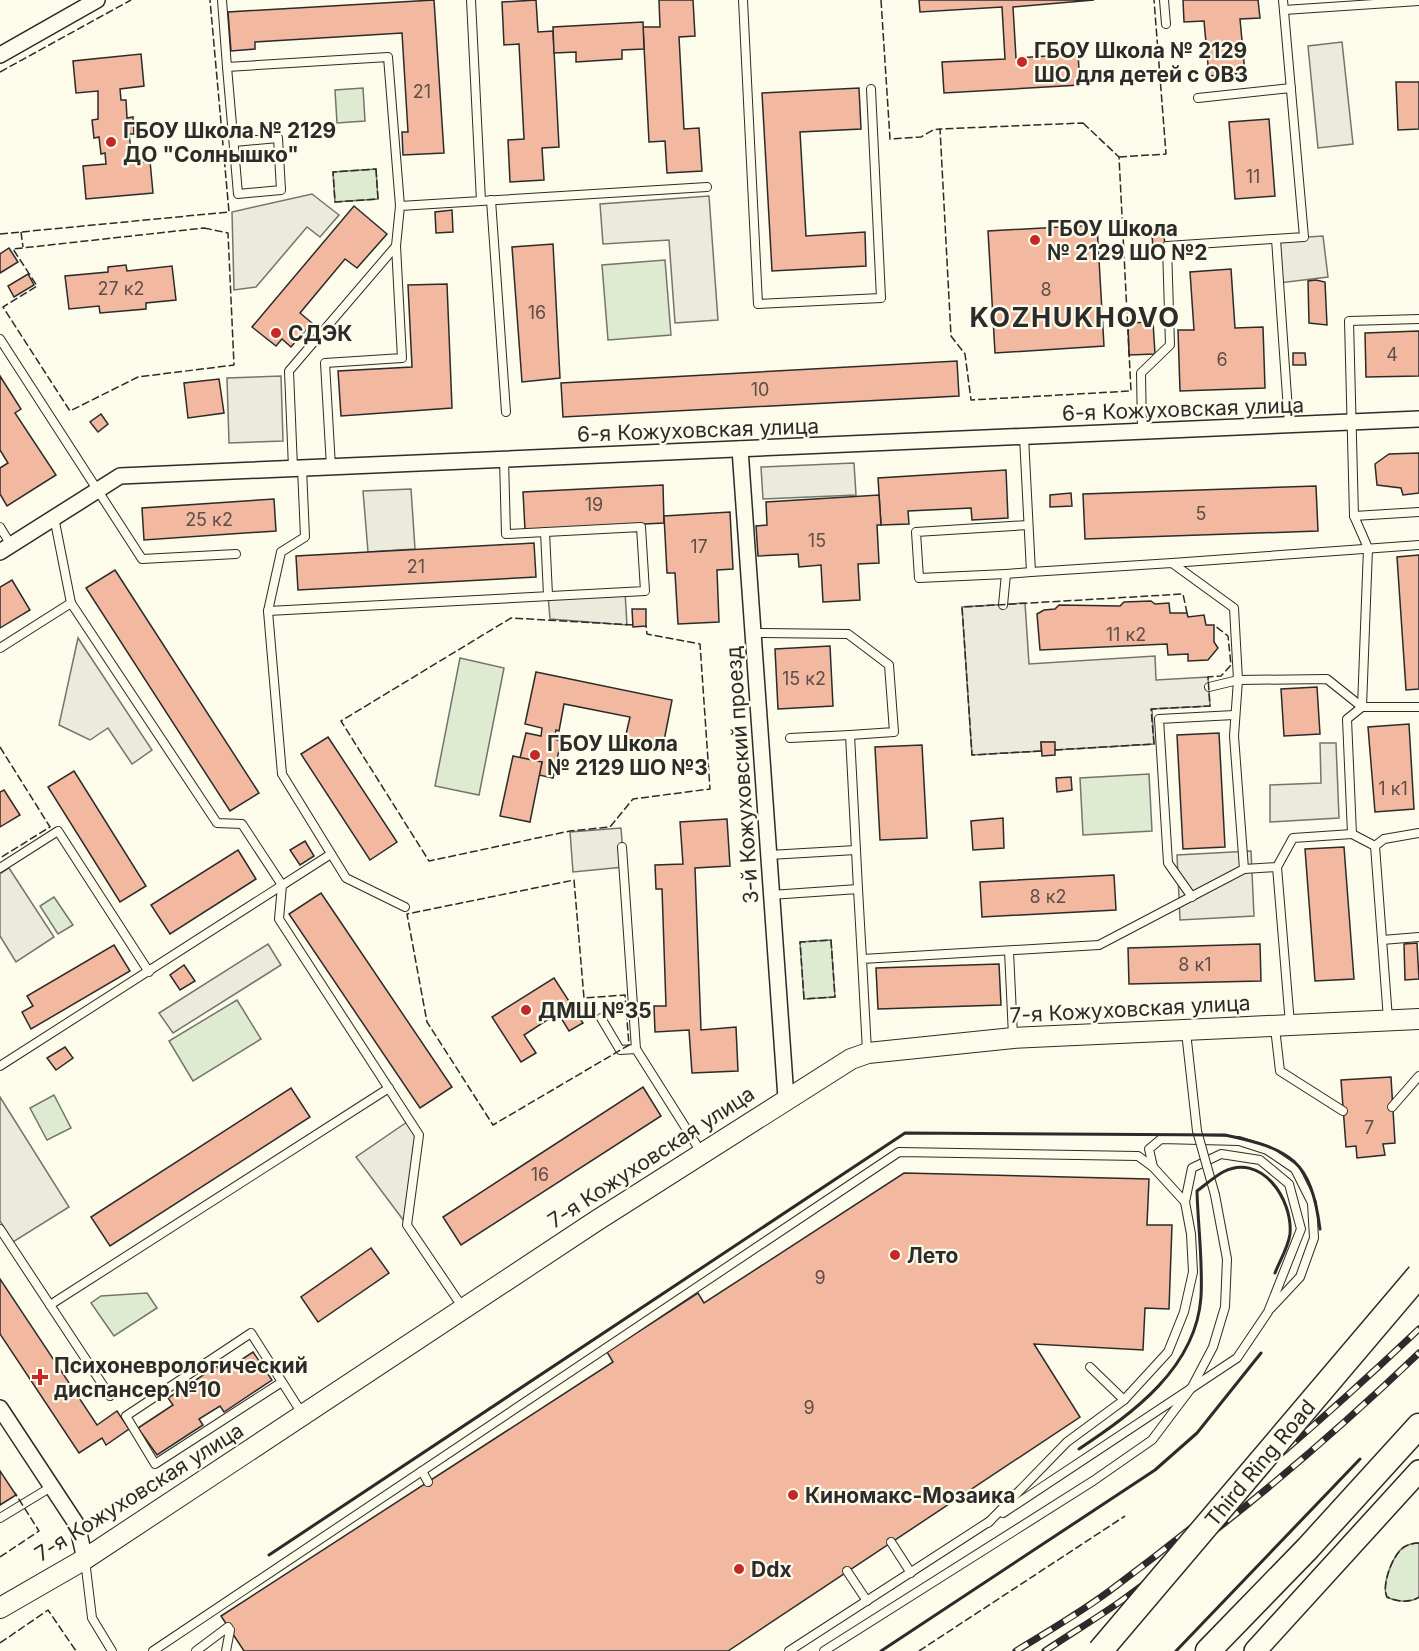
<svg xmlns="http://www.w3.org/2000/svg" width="1419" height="1651" viewBox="0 0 1419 1651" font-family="Inter,sans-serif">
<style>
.green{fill:#deebd1;stroke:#74746e;stroke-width:1.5}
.parking{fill:#eceadb;stroke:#74746e;stroke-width:1.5}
.building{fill:#f2b8a0;stroke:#2b2b2b;stroke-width:1.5}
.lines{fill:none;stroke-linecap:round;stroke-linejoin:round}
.service-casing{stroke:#2b2b2b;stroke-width:10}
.minor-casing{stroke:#2b2b2b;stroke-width:18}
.tertiary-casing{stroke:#2b2b2b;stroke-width:22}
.secondary-casing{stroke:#2b2b2b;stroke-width:24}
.primary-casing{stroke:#2b2b2b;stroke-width:27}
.service{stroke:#fdfbea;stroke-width:8}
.minor{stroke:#fdfbea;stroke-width:15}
.tertiary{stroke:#fdfbea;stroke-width:20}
.secondary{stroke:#fdfbea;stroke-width:21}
.primary{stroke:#fdfbea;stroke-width:24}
.rail-casing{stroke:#2b2b2b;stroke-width:7}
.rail{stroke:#fdfbea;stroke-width:4.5;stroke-dasharray:14;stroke-linecap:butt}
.service-bridge-casing{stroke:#2b2b2b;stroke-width:10;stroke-linecap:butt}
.primary-bridge-casing{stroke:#2b2b2b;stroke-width:27;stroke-linecap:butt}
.service-bridge{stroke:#fdfbea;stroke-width:8}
.primary-bridge{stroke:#fdfbea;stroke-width:24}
.fence{stroke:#2b2b2b;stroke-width:1.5;stroke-dasharray:8 3;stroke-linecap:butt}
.wall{stroke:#2b2b2b;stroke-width:3}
.poi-dot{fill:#c62828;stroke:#fdfbea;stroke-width:2}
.labels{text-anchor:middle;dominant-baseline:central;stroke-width:4.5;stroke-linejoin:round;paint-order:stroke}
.number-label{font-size:18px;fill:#5d4e48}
.poi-label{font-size:21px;font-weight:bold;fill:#2b2b2b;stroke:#fdfbea;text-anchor:start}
.street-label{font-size:21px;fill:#2b2b2b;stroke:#fdfbea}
.district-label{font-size:27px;font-weight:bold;letter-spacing:1.5px;fill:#2b2b2b;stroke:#fdfbea}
</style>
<rect width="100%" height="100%" fill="#fdfbea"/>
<g class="green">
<polygon points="363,88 365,121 337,123 335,90"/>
<polygon points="376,169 378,199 335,202 333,172"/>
<polygon points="665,260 671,335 608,340 602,265"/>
<polygon points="460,658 504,668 479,795 435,786"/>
<polygon points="1149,774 1152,831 1083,835 1080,778"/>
<polygon points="54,897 73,925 58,934 40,906"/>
<polygon points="831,940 835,997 804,999 800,942"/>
<polygon points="237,1000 261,1039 193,1081 169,1041"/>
<polygon points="54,1095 71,1128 47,1140 30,1108"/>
<polygon points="147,1293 157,1308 114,1336 91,1303 101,1296"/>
<path d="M 1419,1543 L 1419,1597 C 1410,1603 1397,1602 1387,1597 C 1381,1585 1393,1554 1404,1547 C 1409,1544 1414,1543 1419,1543 Z"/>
</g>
<g class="parking">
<polygon points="1342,42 1353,144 1318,148 1308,46"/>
<polygon points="312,194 339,215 320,237 307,227 256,287 234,290 232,212"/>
<polygon points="709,196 718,320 675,323 669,240 603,244 600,204"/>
<polygon points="1323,236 1328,277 1279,283 1276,239"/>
<polygon points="281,376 283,441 229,443 227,378"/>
<polygon points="854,463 856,495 763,499 761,467"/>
<polygon points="411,489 415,549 368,552 363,491"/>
<polygon points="625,592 627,625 550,619 548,595"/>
<polygon points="1025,603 1029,664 1155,656 1156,680 1208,677 1210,706 1152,709 1154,744 1055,750 1054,742 1041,742 1041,751 972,755 962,607"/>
<polygon points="78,638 152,750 132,764 108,728 90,740 59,725"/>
<polygon points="1320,743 1336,743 1339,818 1270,822 1270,785 1321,783"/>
<polygon points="621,828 624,867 573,872 570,832"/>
<polygon points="1251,851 1254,916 1180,920 1177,855"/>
<polygon points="9,868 54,937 16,962 0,936 0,874"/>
<polygon points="268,944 281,965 173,1033 159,1013"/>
<polygon points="0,1097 69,1207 13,1242 0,1221"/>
<polygon points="410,1120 419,1135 407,1225 356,1157"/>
</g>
<g class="building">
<polygon points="434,0 444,153 403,155 402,132 408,132 402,33 255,42 255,49 231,51 228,12"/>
<polygon points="536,0 538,32 553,31 559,147 542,148 544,180 510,182 508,140 524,139 519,44 504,45 502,2"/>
<polygon points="659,0 693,0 695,36 679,37 684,129 699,128 702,171 667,173 665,141 649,142 643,27 660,27"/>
<polygon points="919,0 1094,0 1013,7 1016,58 1078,54 1080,85 944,93 942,62 1005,59 1002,7 920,12"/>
<polygon points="1183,0 1258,0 1260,18 1240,19 1245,73 1209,76 1204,21 1184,22"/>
<polygon points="643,22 644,49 622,50 622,59 576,62 576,52 554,53 553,27"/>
<polygon points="141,54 144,86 120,89 121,100 126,100 127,118 133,117 134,134 129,134 131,150 126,150 128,163 150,161 153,193 86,199 83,166 106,164 105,153 101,154 99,137 94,138 92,120 98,119 98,91 76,93 73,61"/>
<polygon points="1396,82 1419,82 1419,129 1398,130"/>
<polygon points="859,88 861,129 800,132 806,236 865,232 866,266 772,271 762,93"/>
<polygon points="1269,119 1275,196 1235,199 1229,122"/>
<polygon points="354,206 387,234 357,268 345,259 300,313 312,323 291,347 282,339 276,346 252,327"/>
<polygon points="452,210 453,232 436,233 435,212"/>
<polygon points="1097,225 1104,346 995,353 988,231"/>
<polygon points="1164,234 1165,247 1153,248 1152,235"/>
<polygon points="553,244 560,378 522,382 512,247"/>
<polygon points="9,248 18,262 0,273 0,254"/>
<polygon points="126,265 127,271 172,266 176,300 146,303 146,309 100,313 99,306 69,309 65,276 108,272 108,267"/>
<polygon points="1231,269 1235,328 1263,327 1265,388 1180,391 1178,330 1194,330 1190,272"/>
<polygon points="28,274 34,285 14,297 8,286"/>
<polygon points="1316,280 1325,282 1327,325 1309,323 1308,281"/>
<polygon points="447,284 452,408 341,416 338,371 412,367 408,285"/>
<polygon points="1153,322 1155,354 1129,355 1128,323"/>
<polygon points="1419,331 1419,376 1366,377 1365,333"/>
<polygon points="1293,353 1305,353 1306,365 1293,365"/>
<polygon points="957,361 959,396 563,417 561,383"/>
<polygon points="0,376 21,409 15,413 56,475 7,506 0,494 0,468 8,463 0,450"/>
<polygon points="219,379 224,413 188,418 184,383"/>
<polygon points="101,414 108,424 98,432 90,422"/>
<polygon points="1419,453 1419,493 1403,495 1401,488 1377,485 1375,464 1389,454"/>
<polygon points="1006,470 1008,518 972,520 971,508 908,511 909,524 881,525 878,478"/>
<polygon points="663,485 664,523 525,530 523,492"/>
<polygon points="1316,486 1318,531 1085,539 1083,494"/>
<polygon points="1071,493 1072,506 1050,507 1050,495"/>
<polygon points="879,495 881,525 877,525 879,563 858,564 860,600 823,602 821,565 799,567 798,554 758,556 756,526 767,525 766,502"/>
<polygon points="274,499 276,531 144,540 142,508"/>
<polygon points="730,512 733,569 717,570 719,622 678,624 675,573 667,573 664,516"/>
<polygon points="534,543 536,577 298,590 296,556"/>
<polygon points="1419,555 1419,689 1406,690 1397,557"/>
<polygon points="115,570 259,793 230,811 86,588"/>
<polygon points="12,580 30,610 0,628 0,587"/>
<polygon points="1151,601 1155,604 1169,603 1170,613 1187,613 1188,617 1204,615 1206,625 1214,625 1214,642 1218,648 1208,660 1188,661 1188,654 1168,655 1167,644 1040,650 1037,614 1044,610 1055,609 1059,605 1120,606 1124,602"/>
<polygon points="632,609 646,609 646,626 633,627"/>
<polygon points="830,646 833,706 778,709 775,649"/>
<polygon points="536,672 672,700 662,751 624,743 630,717 564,704 559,731 556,730 554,739 561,741 553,778 539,775 542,762 520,758 526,733 541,736 542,728 525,724"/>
<polygon points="1317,687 1320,734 1284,736 1281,689"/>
<polygon points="1409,724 1414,809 1375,812 1368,727"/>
<polygon points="1219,733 1225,847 1183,849 1177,735"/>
<polygon points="328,737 397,842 370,860 301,754"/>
<polygon points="1041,742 1055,742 1055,755 1042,756"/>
<polygon points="922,745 927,838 880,840 875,747"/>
<polygon points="513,756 542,762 530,822 500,816"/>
<polygon points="74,771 146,886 120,902 48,787"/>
<polygon points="1071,777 1072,790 1057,792 1056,778"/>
<polygon points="4,790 20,815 0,827 0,792"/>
<polygon points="1003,818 1004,848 973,850 971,821"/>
<polygon points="727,819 730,866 695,868 701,1030 736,1027 738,1071 692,1073 689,1030 655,1032 654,1006 666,1006 662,889 656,889 655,865 683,864 680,822"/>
<polygon points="305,841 314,856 300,865 290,850"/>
<polygon points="1344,847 1354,979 1315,981 1305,849"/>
<polygon points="238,850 256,879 170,934 151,905"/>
<polygon points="1114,875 1116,910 982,917 980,882"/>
<polygon points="321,893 452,1087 420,1108 289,914"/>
<polygon points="1417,943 1419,979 1405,980 1404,944"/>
<polygon points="1260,944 1261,981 1129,984 1128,948"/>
<polygon points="114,945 130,971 31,1029 22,1012 33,1006 27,996"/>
<polygon points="999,964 1001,1005 878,1009 876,968"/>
<polygon points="184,965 195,981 180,990 170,975"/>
<polygon points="554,978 583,1023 569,1031 558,1013 524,1035 536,1053 521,1062 492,1017"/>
<polygon points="65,1047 73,1058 56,1070 47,1058"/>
<polygon points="1391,1077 1395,1143 1383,1144 1385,1155 1357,1158 1356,1146 1346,1147 1341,1080"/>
<polygon points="643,1087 661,1116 461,1245 443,1217"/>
<polygon points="291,1088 310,1117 110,1246 91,1217"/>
<polygon points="904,1173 1149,1179 1147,1225 1172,1225 1169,1309 1145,1308 1143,1350 1034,1344 1080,1417 728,1651 244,1651 221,1616 613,1362 607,1352 698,1293 704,1303"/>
<polygon points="371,1248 389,1273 318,1322 301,1297"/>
<polygon points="0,1279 97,1425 117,1411 129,1429 106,1445 102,1438 79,1453 0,1334"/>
<polygon points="253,1352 272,1380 224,1412 220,1406 199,1419 203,1425 157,1455 138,1428 173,1405 168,1398 217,1366 221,1373"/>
<polygon points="0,1471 16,1495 0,1505"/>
</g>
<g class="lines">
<defs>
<g id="service">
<polyline points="222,0 227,67 388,57 400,206"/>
<polyline points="743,0 758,304 881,298 871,89"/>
<polyline points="1164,0 1166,24"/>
<polyline points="1284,10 1419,1"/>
<polyline points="227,67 238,194 281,190 278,138 234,142"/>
<polyline points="1198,98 1291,88"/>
<polyline points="491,200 506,412"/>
<polyline points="481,201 707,187"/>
<polyline points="1276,239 1289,425"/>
<polyline points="0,339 142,559 236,554"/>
<polyline points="1142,431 1141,373 1170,345 1167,246 1304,237 1283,0"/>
<polyline points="1024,437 1031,572 1172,563 1234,608 1238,680 1234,736 1244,869"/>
<polyline points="331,467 325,363 402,358 396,246"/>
<polyline points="293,468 289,371 396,246 400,206 481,201 471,0"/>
<polyline points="302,468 305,537 281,552 268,611 282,774 346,878 405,907"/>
<polyline points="1354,516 1419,512"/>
<polyline points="54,517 71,603 217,823 242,824 282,885 279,919 419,1135 407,1225 463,1308"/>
<polyline points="0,527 11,545"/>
<polyline points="545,532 548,595"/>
<polyline points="1172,563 1419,545"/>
<polyline points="1006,574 919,578 916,532 1028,525"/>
<polyline points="1003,605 1006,574 1031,572"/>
<polyline points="268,611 645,591 641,527 506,534 504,459"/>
<polyline points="753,633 848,634 889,665 894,732 850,735 858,889"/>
<polyline points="0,648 71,603"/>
<polyline points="1209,687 1238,680 1327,679 1362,707 1419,707"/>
<polyline points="790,738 850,735"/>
<polyline points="1375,846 1384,839 1419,833"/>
<polyline points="622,847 636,1049 701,1152"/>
<polyline points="769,855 856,850"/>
<polyline points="1277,867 1290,1024"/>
<polyline points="0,868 58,831 149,972"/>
<polyline points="771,895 858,889 862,959"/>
<polyline points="1192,897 1168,863 1159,719 1234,715"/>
<polyline points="1382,940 1419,937"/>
<polyline points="1009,951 1013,1036"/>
<polyline points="601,1018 620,1050 636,1049"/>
<polyline points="1388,1019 1375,846 1352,834 1347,719 1362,707 1368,548 1354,516 1349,321 1419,319"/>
<polyline points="1275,1028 1280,1071 1343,1111"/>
<polyline points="1186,1032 1197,1131"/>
<polyline points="867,1051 862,959 1099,945 1244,869 1277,867 1293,838 1352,834"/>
<polyline points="0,1066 331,854"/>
<polyline points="1392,1107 1419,1076"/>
<polyline points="1153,1167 1149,1149 1161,1139 1239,1141 1267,1150 1295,1169 1312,1203 1314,1238 1300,1277 1271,1308"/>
<polyline points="0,1229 110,1396"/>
<polyline points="50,1305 389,1088"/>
<polyline points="1090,1367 1124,1400"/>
<polyline points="282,1382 155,1464 126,1416 251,1333 303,1415"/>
<polyline points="422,1471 428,1482"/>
<polyline points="1003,1513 1237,1358 1268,1312 1301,1229 1289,1184 1260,1160 1221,1154 1192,1168 1185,1202"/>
<polyline points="0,1518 51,1487"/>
<polyline points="891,1542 911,1573"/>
<polyline points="85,1560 92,1618 112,1651"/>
<polyline points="847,1571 867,1601"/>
<polyline points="153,1651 899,1152 1138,1156 1153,1167 1185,1202 1191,1234 1193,1272 1184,1312 1168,1352 1124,1400 1067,1442 988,1523"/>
<polyline points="196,1651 228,1627"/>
<polyline points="226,1651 230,1630"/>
<polyline points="789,1651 990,1521"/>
<polyline points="824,1651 1093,1481 1152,1440 1192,1387 1213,1347 1225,1307 1227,1259 1215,1195"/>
</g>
<g id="minor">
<polyline points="0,55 97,0"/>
<polyline points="740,449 786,1098"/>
<polyline points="0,552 120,476 1419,419"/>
<polyline points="0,1408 77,1525 85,1559"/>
</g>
<polyline id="tertiary" points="0,1608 85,1559 596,1221 851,1059 868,1053 1013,1038 1419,1019"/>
<polyline id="secondary" points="1255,1651 1419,1471"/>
<polyline id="primary" points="1208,1651 1308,1548 1419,1426"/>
</defs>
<use href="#service" class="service-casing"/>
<use href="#minor" class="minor-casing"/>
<use href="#tertiary" class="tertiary-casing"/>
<use href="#secondary" class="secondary-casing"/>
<use href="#primary" class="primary-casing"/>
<use href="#service" class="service"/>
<use href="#minor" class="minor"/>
<use href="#tertiary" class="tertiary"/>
<use href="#secondary" class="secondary"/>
<use href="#primary" class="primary"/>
<defs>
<g id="rail">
<path d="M 1016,1651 C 1050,1630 1085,1610 1116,1586 C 1222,1507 1323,1420 1419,1329"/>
<path d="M 1045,1651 C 1070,1634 1097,1618 1121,1601 C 1226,1526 1326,1442 1419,1353"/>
</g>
</defs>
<use href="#rail" class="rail-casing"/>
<use href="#rail" class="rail"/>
<defs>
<polyline id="service-bridge" points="1197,1131 1215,1195"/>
<polyline id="primary-bridge" points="1100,1651 1419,1275"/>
</defs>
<use href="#service-bridge" class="service-bridge-casing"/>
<use href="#primary-bridge" class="primary-bridge-casing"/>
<use href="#service-bridge" class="service-bridge"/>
<use href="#primary-bridge" class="primary-bridge"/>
<g class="fence">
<polyline points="881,0 890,139 921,137 933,130 940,129"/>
<polyline points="0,72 131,0"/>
<polygon points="1083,123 1119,157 1131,391 971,400 965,354 951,336 940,129"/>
<polyline points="1119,157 1166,154 1154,0"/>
<polygon points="376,169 378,199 335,202 333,172"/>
<polygon points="204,228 228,233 234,365 138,377 70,411 3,307 37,286 13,249"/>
<polyline points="21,232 23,247"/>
<polyline points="0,234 229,212 210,0"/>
<polyline points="633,625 511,618 341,721 429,861 570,831 610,827 633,799 710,789 700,644 647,634 646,626"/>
<polyline points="0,747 50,827 0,858"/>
<polyline points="1055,750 1154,744 1151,709 1210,706 1208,677 1221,676 1231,665 1228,636 1214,625"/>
<polyline points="1041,751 972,755 962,607 1183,594 1187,613"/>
<polygon points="574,880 584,998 625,995 629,1045 493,1125 427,1022 407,914"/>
<polygon points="831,940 835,997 804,999 800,942"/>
<path d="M 1419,1543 C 1414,1543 1409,1544 1404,1547 C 1393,1554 1381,1585 1387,1597 C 1397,1602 1410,1603 1419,1597"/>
<polyline points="0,1557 39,1531 15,1493"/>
<polyline points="0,1643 48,1610 76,1651"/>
<polyline points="919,1651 1125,1516"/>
</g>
<g class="wall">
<path d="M 1079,1449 C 1133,1413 1196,1368 1201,1297 C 1203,1262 1198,1227 1197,1191 C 1205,1185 1214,1177 1223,1172 C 1261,1152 1293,1199 1290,1234 C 1288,1248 1280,1260 1275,1273"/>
<path d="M 269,1555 L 905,1133 L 1225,1135 C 1291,1149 1311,1160 1320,1229"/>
<polyline points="881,1651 1155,1470 1197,1433 1261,1353"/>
<polyline points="1176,1651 1360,1459"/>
</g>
</g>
<g class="poi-dot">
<circle cx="1022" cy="62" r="6"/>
<circle cx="111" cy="142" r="6"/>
<circle cx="1035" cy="240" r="6"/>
<circle cx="276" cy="333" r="6"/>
<circle cx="535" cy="755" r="6"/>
<circle cx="526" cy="1010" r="6"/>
<circle cx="895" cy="1255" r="6"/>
<path d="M37 1368h6v6h6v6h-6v6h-6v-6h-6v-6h6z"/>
<circle cx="793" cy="1495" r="6"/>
<circle cx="739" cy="1569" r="6"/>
</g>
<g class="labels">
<g class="number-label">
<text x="422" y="91">21</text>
<text x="1253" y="176">11</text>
<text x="121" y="288">27 к2</text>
<text x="1046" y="289">8</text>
<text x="537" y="312">16</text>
<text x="1392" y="354">4</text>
<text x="1222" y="359">6</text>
<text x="760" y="389">10</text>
<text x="594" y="504">19</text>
<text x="1201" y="513">5</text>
<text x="209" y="519">25 к2</text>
<text x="817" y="540">15</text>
<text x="699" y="546">17</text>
<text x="416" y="566">21</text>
<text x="1126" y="634">11 к2</text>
<text x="804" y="678">15 к2</text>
<text x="1393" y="788">1 к1</text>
<text x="1048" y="896">8 к2</text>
<text x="1195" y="964">8 к1</text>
<text x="1369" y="1127">7</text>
<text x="540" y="1174">16</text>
<text x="820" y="1277">9</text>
<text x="809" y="1407">9</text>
</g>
<g class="poi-label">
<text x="1034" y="50">ГБОУ Школа № 2129<tspan x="1034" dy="24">ШО для детей с ОВЗ</tspan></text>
<text x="123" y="130">ГБОУ Школа № 2129<tspan x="123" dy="24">ДО "Солнышко"</tspan></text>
<text x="1047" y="228">ГБОУ Школа<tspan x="1047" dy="24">№ 2129 ШО №2</tspan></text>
<text x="288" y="333">СДЭК</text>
<text x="547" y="743">ГБОУ Школа<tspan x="547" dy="24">№ 2129 ШО №3</tspan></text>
<text x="538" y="1010">ДМШ №35</text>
<text x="907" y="1255">Лето</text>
<text x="54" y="1365">Психоневрологический<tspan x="54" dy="24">диспансер №10</tspan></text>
<text x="805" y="1495">Киномакс-Мозаика</text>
<text x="751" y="1569">Ddx</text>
</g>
<g class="street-label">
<text transform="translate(1183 409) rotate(-2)">6-я Кожуховская улица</text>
<text transform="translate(698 430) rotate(-2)">6-я Кожуховская улица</text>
<text transform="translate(742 775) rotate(-94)">3-й Кожуховский проезд</text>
<text transform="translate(1130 1009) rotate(-3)">7-я Кожуховская улица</text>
<text transform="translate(651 1157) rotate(-33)">7-я Кожуховская улица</text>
<text transform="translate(1260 1463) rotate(-50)">Third Ring Road</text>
<text transform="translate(139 1492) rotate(-32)">7-я Кожуховская улица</text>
</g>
<g class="district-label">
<text x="1075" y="317">KOZHUKHOVO</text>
</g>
</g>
</svg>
